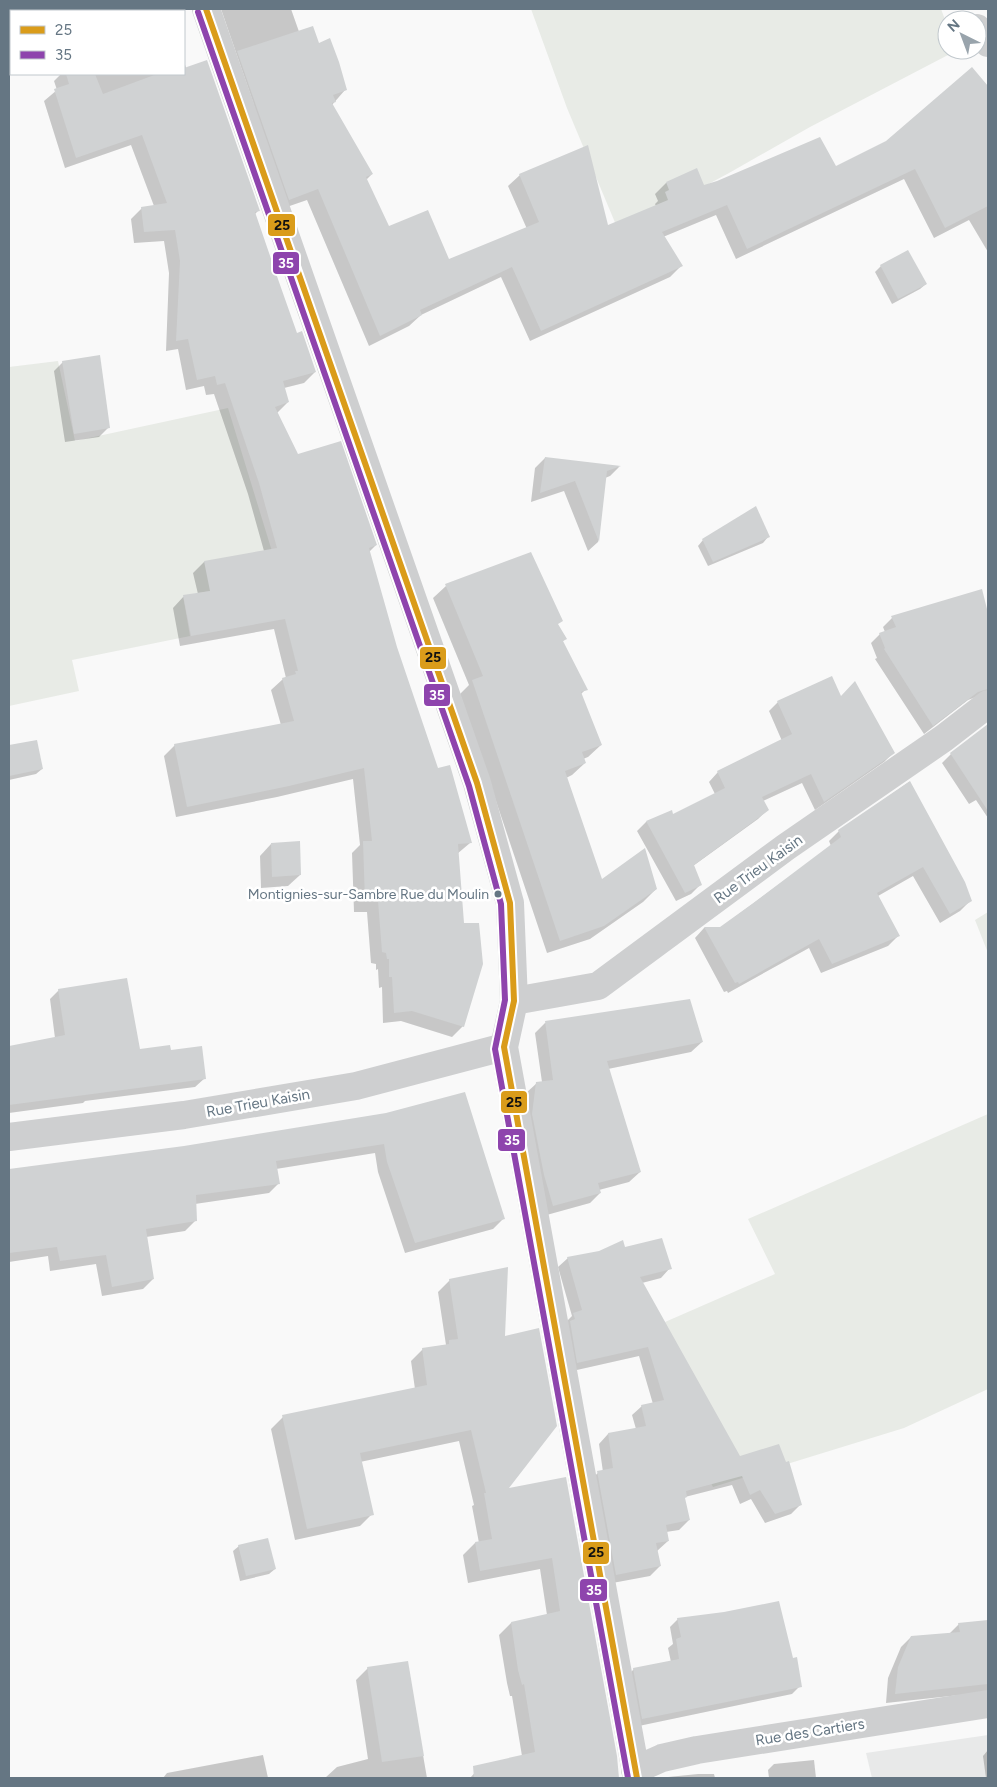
<svg xmlns="http://www.w3.org/2000/svg" width="997" height="1787" viewBox="0 0 997 1787" font-family="Figtree,sans-serif">
<style>
.built{fill:#e8e9e9}
.green{fill:#e8ebe6}
.shadow{fill:#0003}
.building{fill:#d0d2d3}
.lines{fill:none;stroke-linecap:round;stroke-linejoin:round}
.minor{stroke:#cecfd0;stroke-width:28}
.bus-1-casing{stroke:#fff;stroke-width:10}
.bus-2-casing{stroke:#fff;stroke-width:10}
.bus-1{stroke:#da9c1a;stroke-width:6}
.bus-2{stroke:#8e44ad;stroke-width:6}
.bus-dot{fill:#657683;stroke:#fff;stroke-width:2}
.labels{text-anchor:middle;dominant-baseline:central;stroke-width:5;stroke-linejoin:round;paint-order:stroke}
.bus-label{font-size:14px;fill:#657683;stroke:#fff;text-anchor:end}
.street-label{font-size:15px;fill:#657683;stroke:#fff}
.line-badge{stroke:#fff;stroke-width:2}
.badge-label{font-size:14px;text-anchor:middle;font-weight:bold;fill:#fff}
.pale-badge-label{font-size:14px;text-anchor:middle;font-weight:bold;fill:#111}
</style>
<rect width="100%" height="100%" fill="#f9f9f9"/>
<polygon class="built" points="988,1735 988,1778 872,1778 866,1753"/>
<g class="green">
<polygon points="531,9 941,9 947,25 947,50 956,50 958,57 948,55 810,127 729,173 619,232 567,108"/>
<polygon points="58,361 75,441 228,408 278,571 252,583 183,596 190,636 72,660 79,691 9,706 9,367"/>
<polygon points="988,912 988,953 975,920"/>
<polygon points="988,1114 988,1389 904,1428 713,1487 694,1451 665,1322 775,1274 748,1219"/>
</g>
<g class="shadow">
<polygon points="66,9 168,9 168,11 67,11"/>
<polygon points="221,9 291,9 303,43 345,90 332,105 372,174 366,180 389,228 448,261 527,229 508,186 520,175 607,227 656,206 655,204 658,201 655,194 666,183 703,187 835,168 887,142 970,71 988,89 988,252 969,220 934,238 904,179 736,259 716,215 663,237 681,266 670,277 530,341 501,277 421,315 409,326 369,346 307,200 278,210 253,102"/>
<polygon points="184,61 186,68 259,210 255,214 296,334 315,372 304,383 284,388 288,402 277,413 298,456 376,545 369,552 396,647 437,769 470,843 457,854 463,1026 452,1037 401,1021 383,1023 382,987 379,988 378,969 376,970 376,964 371,963 367,912 354,912 352,853 360,845 353,779 277,797 176,817 164,756 175,745 281,725 271,690 283,679 286,678 274,629 180,646 173,608 184,596 198,594 193,573 204,562 264,551 248,494 214,394 206,395 204,386 186,390 178,349 166,351 169,273 164,241 134,243 131,219 142,208 154,206 131,145 65,168 44,101 57,90 54,81 61,74 184,74"/>
<polygon points="881,266 926,284 920,289 892,304 875,272"/>
<polygon points="63,362 108,428 99,437 65,442 54,371"/>
<polygon points="545,458 619,467 610,476 605,478 598,542 588,551 564,491 531,502 535,468"/>
<polygon points="768,537 763,543 708,566 698,546 703,540"/>
<polygon points="446,586 557,625 566,638 562,642 586,689 580,695 601,745 588,757 583,759 585,763 572,775 566,778 601,881 656,889 643,902 590,939 547,953 460,694 469,685 433,598"/>
<polygon points="981,591 988,618 988,701 976,697 968,700 924,734 875,659 877,658 871,643 880,634 885,632 883,627 892,618"/>
<polygon points="841,697 893,753 884,762 815,810 802,783 763,801 767,810 758,819 693,866 700,885 691,894 676,901 637,831 646,822 671,812 673,816 715,794 709,782 718,772 782,741 769,711 778,702"/>
<polygon points="988,725 988,818 976,800 969,804 942,763 951,754"/>
<polygon points="36,741 42,769 36,774 9,780 9,747"/>
<polygon points="909,782 970,901 960,911 940,923 913,876 878,896 898,936 888,946 821,973 809,948 728,993 727,991 724,992 695,938 704,928 720,928 831,846 829,841 839,831"/>
<polygon points="271,844 300,875 288,886 261,888 260,856"/>
<polygon points="59,990 139,1051 170,1051 205,1078 195,1087 85,1101 83,1103 9,1113 9,1047 55,1038 50,999"/>
<polygon points="545,1023 702,1042 691,1052 608,1069 640,1172 629,1182 599,1190 600,1193 590,1203 543,1216 522,1125 526,1093 537,1083 542,1082 535,1033"/>
<polygon points="386,1114 503,1219 493,1229 405,1253 378,1172 375,1153 276,1169 279,1183 269,1193 195,1204 195,1221 185,1231 146,1237 153,1279 143,1289 102,1296 96,1264 50,1271 48,1256 9,1262 9,1170 184,1147"/>
<polygon points="624,1248 670,1268 661,1278 642,1283 739,1457 800,1505 791,1514 765,1523 751,1499 740,1504 732,1485 685,1497 684,1499 689,1520 679,1530 666,1532 668,1541 657,1551 660,1566 650,1576 607,1584 588,1482 598,1473 603,1472 599,1444 608,1434 636,1429 632,1415 642,1406 653,1404 639,1356 568,1372 564,1324 572,1316 558,1267 568,1258"/>
<polygon points="450,1280 504,1337 506,1490 565,1479 616,1757 618,1778 470,1778 482,1765 522,1756 512,1696 510,1696 507,1683 499,1635 511,1623 547,1615 540,1569 468,1583 463,1555 475,1543 479,1543 472,1506 474,1505 459,1441 360,1462 372,1514 360,1526 295,1540 271,1429 283,1417 415,1389 411,1361 423,1349 446,1345 438,1292"/>
<polygon points="239,1546 275,1569 269,1574 240,1581 233,1551"/>
<polygon points="678,1619 800,1686 792,1694 634,1727 625,1678 634,1669 671,1662 668,1648 673,1644 670,1627"/>
<polygon points="988,1621 988,1692 886,1703 888,1678 901,1647 911,1637 949,1634 959,1624"/>
<polygon points="407,1663 427,1778 325,1778 337,1767 368,1759 356,1680 368,1668"/>
<polygon points="988,1750 988,1778 986,1778 983,1756"/>
<polygon points="263,1755 268,1778 163,1778 167,1773"/>
<polygon points="814,1760 816,1778 769,1778 768,1770 774,1764"/>
<polygon points="698,1774 714,1774 715,1778 658,1778"/>
</g>
<g class="building">
<polygon points="313,26 319,43 330,38 339,62 347,90 333,95 336,102 332,103 373,174 366,177 389,226 428,210 449,259 539,222 519,174 588,145 608,225 668,200 665,192 669,190 666,182 697,168 704,185 717,181 820,137 836,166 886,141 972,67 988,86 988,206 945,228 915,169 747,249 727,205 662,232 683,266 541,331 512,267 420,310 422,315 380,336 318,189 289,200 237,51"/>
<polygon points="207,60 260,211 255,212 279,282 297,333 302,331 316,372 283,381 289,402 275,407 298,454 341,441 377,545 369,548 397,647 438,768 450,765 472,843 458,844 464,923 479,923 483,964 464,1027 412,1011 394,1013 392,977 389,977 389,959 387,959 386,953 382,952 378,901 365,902 363,841 372,841 364,768 289,786 187,807 174,744 294,721 282,678 296,674 295,671 298,671 285,619 191,636 183,595 210,591 204,561 277,548 259,483 225,383 217,385 215,376 197,380 188,339 176,341 180,261 175,230 144,232 141,207 167,203 142,135 76,158 54,89 69,84 66,74 95,74 103,94 157,74 184,74 184,68"/>
<polygon points="908,250 927,284 898,299 880,265"/>
<polygon points="100,355 110,428 74,434 62,361"/>
<polygon points="545,457 621,466 607,471 599,542 575,481 540,493"/>
<polygon points="756,506 770,537 713,562 702,539"/>
<polygon points="531,552 563,621 558,624 567,639 563,641 588,690 581,692 602,745 582,752 586,763 565,771 602,879 645,848 657,889 604,926 560,941 472,680 483,676 445,584"/>
<polygon points="982,589 988,613 988,689 978,692 933,726 884,649 885,648 879,633 896,627 891,616"/>
<polygon points="832,676 841,696 855,681 895,753 824,802 811,774 762,797 769,810 694,865 702,885 685,893 646,821 672,810 673,814 725,788 717,771 792,734 777,701"/>
<polygon points="988,724 988,811 950,753"/>
<polygon points="37,740 43,769 9,776 9,745"/>
<polygon points="910,781 965,882 972,901 950,914 923,867 877,893 900,936 832,964 819,939 739,984 738,982 735,983 704,927 720,927 752,904 841,837 838,830"/>
<polygon points="300,841 301,875 272,877 271,843"/>
<polygon points="127,978 140,1049 170,1045 171,1050 202,1046 206,1079 9,1105 9,1046 65,1035 58,989"/>
<polygon points="690,999 703,1042 607,1061 641,1172 598,1183 601,1193 553,1206 544,1175 532,1114 536,1082 553,1080 545,1021"/>
<polygon points="465,1092 505,1219 415,1243 387,1162 384,1144 276,1161 280,1184 196,1195 197,1221 146,1229 154,1279 112,1287 106,1255 60,1261 57,1247 9,1253 9,1169 184,1146 386,1113"/>
<polygon points="662,1238 672,1269 640,1277 740,1456 779,1444 786,1462 789,1461 802,1505 775,1514 760,1490 750,1495 742,1476 686,1491 687,1497 685,1498 690,1520 666,1525 669,1541 656,1543 661,1566 616,1575 597,1471 613,1468 608,1433 646,1426 641,1405 664,1400 648,1347 577,1363 570,1321 575,1319 573,1313 582,1310 567,1257 599,1251 623,1240 625,1247"/>
<polygon points="508,1267 505,1336 539,1328 557,1426 509,1488 566,1477 617,1756 619,1778 474,1778 473,1766 535,1752 524,1684 522,1685 518,1670 511,1622 560,1611 552,1558 480,1571 475,1542 492,1539 484,1493 486,1493 471,1430 360,1453 374,1515 307,1529 282,1415 427,1385 422,1348 449,1344 449,1340 458,1339 449,1279"/>
<polygon points="268,1538 276,1569 246,1576 238,1545"/>
<polygon points="779,1601 793,1658 797,1657 802,1687 642,1719 633,1668 679,1659 676,1639 681,1637 677,1618 724,1612"/>
<polygon points="988,1620 988,1684 895,1694 898,1667 911,1636 960,1632 958,1623"/>
<polygon points="408,1661 424,1756 382,1762 367,1667"/>
</g>
<g class="lines">
<g class="minor">
<polyline points="206,9 477,783 510,903 514,1001 504,1047 637,1778"/>
<polyline points="977,28 988,43"/>
<polyline points="514,1001 598,986 786,847 944,738 988,704"/>
<polyline points="9,1137 184,1115 356,1086 504,1047"/>
<polyline points="635,1770 662,1758 697,1750 988,1704"/>
</g>
<defs>
<polyline id="bus-1" points="206,9 477,783 510,903 514,1001 504,1047 637,1778"/>
<polyline id="bus-2" points="198,12 469,786 501,904 505,1000 495,1049 628,1778"/>
</defs>
<use href="#bus-1" class="bus-1-casing"/>
<use href="#bus-2" class="bus-2-casing"/>
<use href="#bus-1" class="bus-1"/>
<use href="#bus-2" class="bus-2"/>
</g>
<circle class="bus-dot" cx="498" cy="894" r="4.5"/>
<g class="labels">
<g class="bus-label">
<text x="489" y="894">Montignies-sur-Sambre Rue du Moulin</text>
</g>
<g class="street-label">
<text transform="translate(758 869) rotate(-36)">Rue Trieu Kaisin</text>
<text transform="translate(258 1103) rotate(-10)">Rue Trieu Kaisin</text>
<text transform="translate(810 1732) rotate(-9)">Rue des Cartiers</text>
</g>
</g>
<g class="line-badge">
<rect x="267" y="213" width="29" height="24" rx="5" fill="#da9c1a"/>
<rect x="272" y="251" width="28" height="24" rx="5" fill="#8e44ad"/>
<rect x="419" y="646" width="28" height="24" rx="5" fill="#da9c1a"/>
<rect x="423" y="683" width="28" height="24" rx="5" fill="#8e44ad"/>
<rect x="500" y="1090" width="28" height="24" rx="5" fill="#da9c1a"/>
<rect x="497" y="1128" width="29" height="24" rx="5" fill="#8e44ad"/>
<rect x="582" y="1541" width="28" height="24" rx="5" fill="#da9c1a"/>
<rect x="579" y="1578" width="29" height="24" rx="5" fill="#8e44ad"/>
</g>
<g class="badge-label">
<text x="286" y="268">35</text>
<text x="437" y="700">35</text>
<text x="512" y="1145">35</text>
<text x="594" y="1595">35</text>
</g>
<g class="pale-badge-label">
<text x="282" y="230">25</text>
<text x="433" y="662">25</text>
<text x="514" y="1107">25</text>
<text x="596" y="1557">25</text>
</g>
<rect width="997" height="1787" fill="none" stroke="#657683" stroke-width="20"/>
<rect x="10" y="10" width="175" height="65" fill="#ffffff" stroke="#c1c8cd"/>
<rect x="20" y="26" width="25" height="8" fill="#da9c1a" stroke="#c1c8cd"/>
<text x="55" y="35" font-size="15" fill="#657683">25</text>
<rect x="20" y="51" width="25" height="8" fill="#8e44ad" stroke="#c1c8cd"/>
<text x="55" y="60" font-size="15" fill="#657683">35</text>
<g transform="translate(962 35) rotate(318)"><circle r="24" fill="#ffffff" stroke="#c1c8cd"/>
<path d="M0-4L9 19L0 12L-9 19Z" fill="#99a4ac"/>
<text y="-8" font-size="14" font-weight="bold" text-anchor="middle" fill="#657683">N</text>
</g>
</svg>
